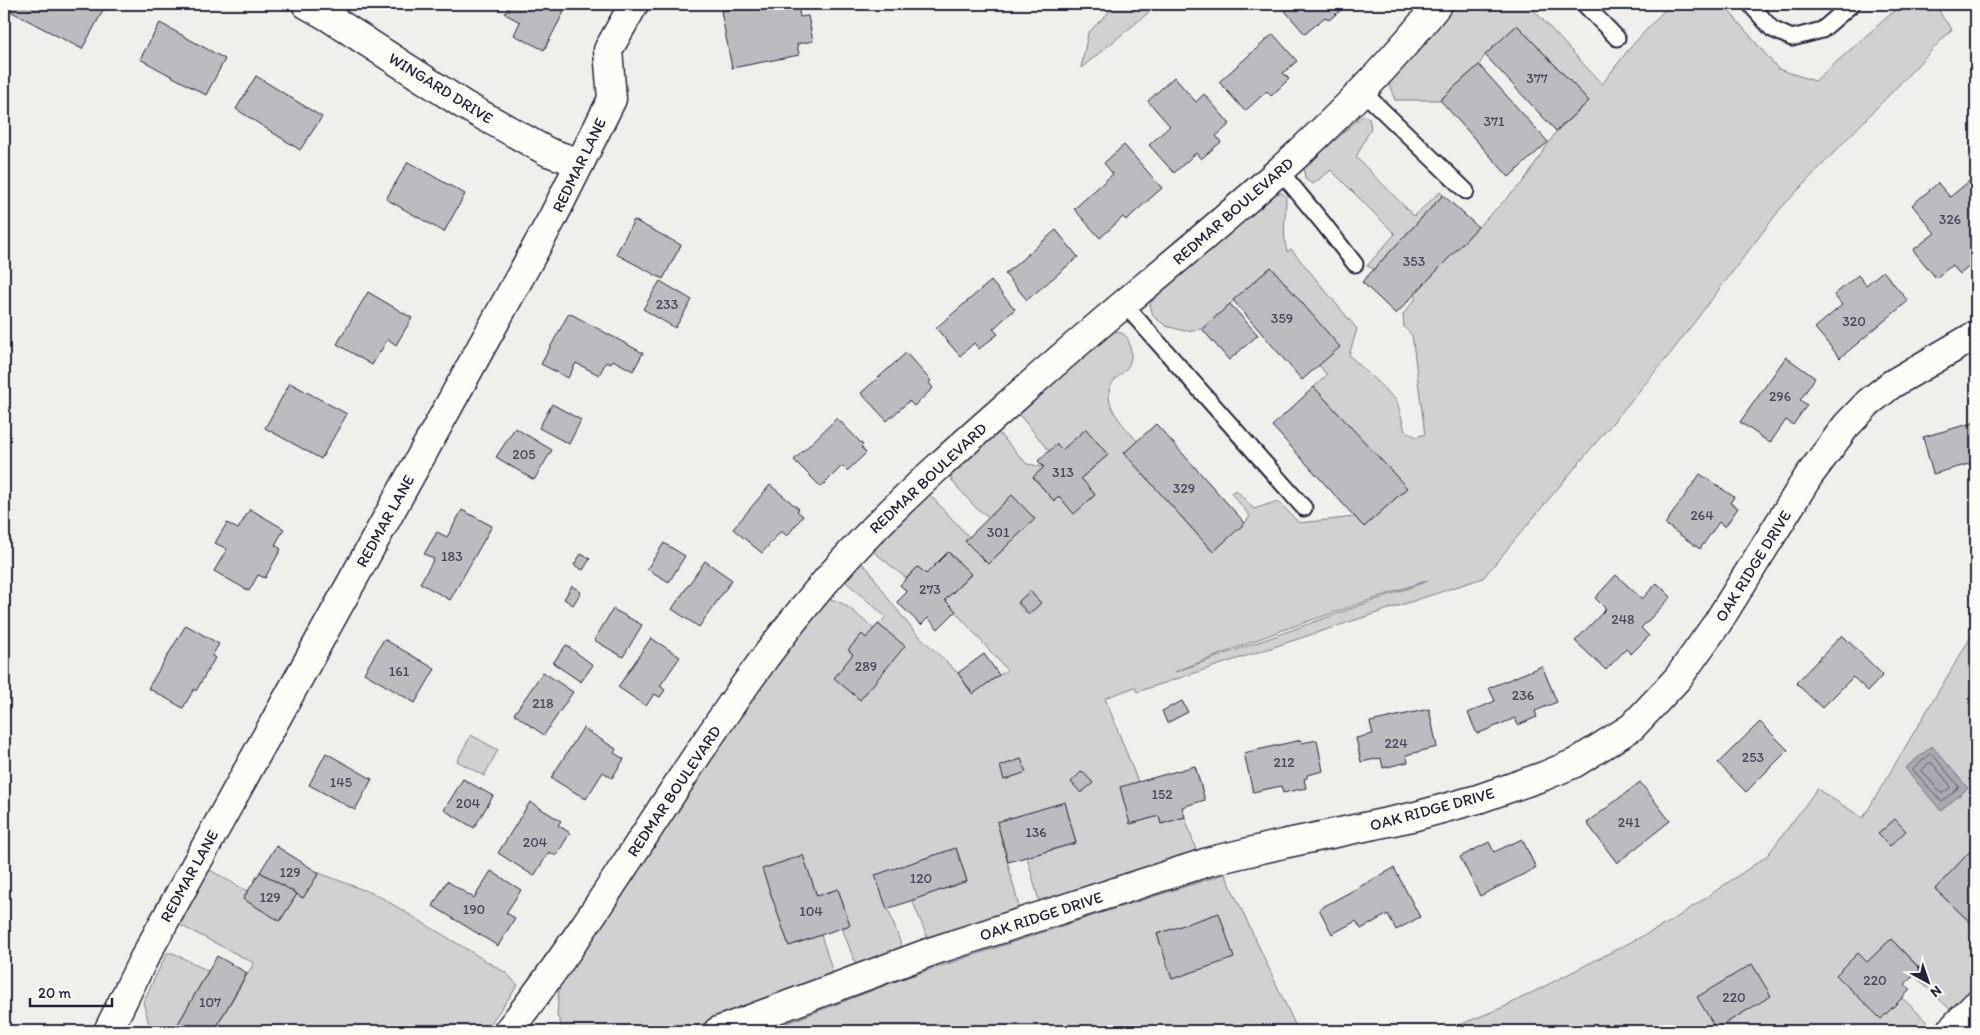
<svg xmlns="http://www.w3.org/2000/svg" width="1980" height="1035" viewBox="0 0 1980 1035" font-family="Itim,sans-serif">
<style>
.green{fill:#d2d1d1;stroke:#7a7a86;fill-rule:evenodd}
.water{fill:#a9a9b0;stroke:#737381}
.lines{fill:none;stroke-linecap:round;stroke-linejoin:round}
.shore{stroke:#58586a;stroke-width:1}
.building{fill:#bcbcc0;stroke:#22223b}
.service-casing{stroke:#22223b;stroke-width:19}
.minor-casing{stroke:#22223b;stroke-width:31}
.service{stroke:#fdfcf7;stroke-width:15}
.minor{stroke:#fdfcf7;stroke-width:28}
.labels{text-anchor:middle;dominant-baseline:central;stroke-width:4;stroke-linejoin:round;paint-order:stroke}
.number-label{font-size:14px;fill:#48485c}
.street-label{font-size:16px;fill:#22223b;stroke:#fdfcf7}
</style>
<rect width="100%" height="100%" fill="#f0efec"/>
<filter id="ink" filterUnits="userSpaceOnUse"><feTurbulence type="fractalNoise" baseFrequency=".02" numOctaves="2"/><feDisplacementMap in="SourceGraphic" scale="10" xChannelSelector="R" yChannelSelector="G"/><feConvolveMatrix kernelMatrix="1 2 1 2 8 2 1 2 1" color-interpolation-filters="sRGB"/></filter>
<g filter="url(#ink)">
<g class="green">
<polygon points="1117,4 1159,4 1081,68 1088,33"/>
<path d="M 1455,4 L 1528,4 L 1602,84 L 1629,49 L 1670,4 L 1723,4 L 1778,69 L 1815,81 L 1902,4 L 1936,4 L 1943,18 L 1952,29 L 1781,208 L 1670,354 L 1483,578 L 1137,692 L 1135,687 L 1105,698 L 1138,782 L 1130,824 L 1159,816 L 1161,824 L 1185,817 L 1197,853 L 1039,901 L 1027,857 L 1076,843 L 1065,803 L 997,822 L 1019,907 L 928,939 L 912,900 L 967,881 L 956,848 L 876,875 L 903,950 L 856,965 L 842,928 L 850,925 L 838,889 L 817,896 L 802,855 L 763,869 L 789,946 L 821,935 L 834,976 L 683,1031 L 564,1031 L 557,1015 L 559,986 L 749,701 L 826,599 C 843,598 861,619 874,629 L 886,617 L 846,582 L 846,578 L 860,562 L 869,570 L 890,601 L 913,630 L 958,673 L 972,694 L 1007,670 L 945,600 L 971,575 L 949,552 L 926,574 L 918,567 L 906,578 L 874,552 L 880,540 L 928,493 L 969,537 L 965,541 L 988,564 L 1035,519 L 1012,496 L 989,517 L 976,508 L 952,481 L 951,476 L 955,470 L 997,431 L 1027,464 L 1044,467 L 1033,477 L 1054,501 L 1059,496 L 1074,513 L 1095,495 L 1081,478 L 1108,455 L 1086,430 L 1062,450 L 1049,451 L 1018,413 L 1115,331 C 1124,333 1128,336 1130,346 C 1137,376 1108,373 1109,395 C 1110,414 1126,427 1137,441 L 1124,453 L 1213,552 L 1245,523 L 1250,516 L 1231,493 L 1236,490 L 1254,509 L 1278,501 L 1299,523 L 1355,517 L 1364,527 L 1406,489 L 1314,387 L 1327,375 L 1319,365 L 1271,267 L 1202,329 L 1184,331 L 1166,326 L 1153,316 L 1150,304 L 1157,294 L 1276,193 L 1282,193 L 1286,197 C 1286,216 1282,233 1287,252 L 1291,249 L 1357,329 L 1349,355 L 1397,401 L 1405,431 L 1416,437 L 1425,434 L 1412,335 L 1404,327 L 1403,314 L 1415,300 L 1416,292 L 1478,227 L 1523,182 L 1556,132 L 1589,101 L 1517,25 L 1485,55 L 1479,65 L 1440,100 L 1395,100 L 1389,84 ZM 1428,580 L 1428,581 L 1175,672 L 1277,632 ZM 1030,592 L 1041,603 L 1028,615 L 1017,603 Z"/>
<polygon points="1363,115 1369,118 1371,128 1356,157 1414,216 1440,192 1443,195 1374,269 1367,266 1395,234 1331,170 1313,184 1305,179 1304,168"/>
<polygon points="1972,635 1976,638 1976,845 1935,889 1976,928 1976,987 1952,1011 1914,975 1920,968 1891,939 1867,962 1858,953 1837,975 1881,1019 1902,998 1932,1026 1927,1031 1444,1031 1504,1007 1670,922 1767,856 1817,789 1863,818"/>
<polygon points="471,735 498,750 484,776 457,761"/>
<polygon points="208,869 247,891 243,899 280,921 297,894 303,898 319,873 377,895 506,973 518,985 485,1031 214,1031 254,963 180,925"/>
<polygon points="1225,874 1298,1031 766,1031 902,979 1104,912"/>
<polygon points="167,953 173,953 208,971 174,1031 151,1031 143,1002"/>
</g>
<polygon class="water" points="1932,746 1968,788 1941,811 1905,768"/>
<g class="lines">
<g class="shore">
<polygon points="1930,754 1933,755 1959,787 1942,802 1913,770"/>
<polygon points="1929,763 1932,763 1950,785 1950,788 1943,793 1941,793 1922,771"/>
</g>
</g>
<g class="building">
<polygon points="14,4 95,4 104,9 82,49 10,11"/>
<polygon points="510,4 568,4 544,50 514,35 520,22 505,14"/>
<polygon points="764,4 798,4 800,17 808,16 813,41 797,44 799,55 732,68 721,11"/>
<polygon points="1279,4 1348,4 1329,20 1325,17 1305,34"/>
<polygon points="160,23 225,59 206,95 140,59"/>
<polygon points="1517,25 1589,101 1556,131 1485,55"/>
<polygon points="1273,34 1297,61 1283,73 1289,79 1271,96 1267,91 1245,111 1219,82"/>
<polygon points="1479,65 1548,142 1509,177 1440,100"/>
<polygon points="256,76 322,117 300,150 236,109"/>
<polygon points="1174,77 1196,102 1204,94 1230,124 1216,136 1221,142 1201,159 1196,153 1174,173 1149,145 1170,126 1148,101"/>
<polygon points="1124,145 1162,188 1126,220 1123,217 1100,238 1074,209 1113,174 1104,163"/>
<polygon points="408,162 465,194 444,232 386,199"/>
<polygon points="1973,178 1976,182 1976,261 1960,274 1952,265 1936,278 1913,250 1935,233 1912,205 1938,183 1950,197"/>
<polygon points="1443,195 1478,227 1396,314 1362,282"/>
<polygon points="634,220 681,245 663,279 616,254"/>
<polygon points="1056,230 1078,257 1027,300 1005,274"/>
<polygon points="1271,267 1340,347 1302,380 1233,300"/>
<polygon points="1883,271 1908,301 1840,358 1815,328 1842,305 1834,295 1858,275 1866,285"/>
<polygon points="660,281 692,300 675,328 643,309"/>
<polygon points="991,281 1015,309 993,329 998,334 979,349 974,343 960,356 936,328"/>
<polygon points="368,292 412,318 396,345 388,339 372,365 337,344"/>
<polygon points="1230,304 1258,335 1229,360 1202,329"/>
<polygon points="569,313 643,353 633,371 613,360 610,364 606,362 599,375 576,363 568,378 541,364"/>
<polygon points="906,353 931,381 929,383 933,388 914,406 909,401 887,421 861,393"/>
<polygon points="1786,357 1815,378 1800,400 1807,405 1793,425 1786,420 1770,443 1740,422"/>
<polygon points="290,383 347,414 321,459 265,428"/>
<polygon points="1314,387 1407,488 1364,527 1272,426"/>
<polygon points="552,404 581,420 569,444 539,428"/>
<polygon points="837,418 863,445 861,447 866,453 847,471 842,466 821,487 794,460"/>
<polygon points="1976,422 1976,462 1933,474 1923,437"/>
<polygon points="1156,424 1245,523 1213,552 1124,453"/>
<polygon points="515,428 552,450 534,480 496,457"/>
<polygon points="1086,429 1108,455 1081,478 1095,495 1074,514 1059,496 1054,501 1033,477 1044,467 1038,461 1057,444 1062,450"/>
<polygon points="1700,474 1734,497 1730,503 1738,508 1725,527 1719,522 1700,549 1665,524"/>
<polygon points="770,485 799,509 797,511 803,516 787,536 781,531 762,553 733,529"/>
<polygon points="1012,495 1035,519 988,564 965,541"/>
<polygon points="250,509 284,529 275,545 281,549 265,578 258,575 249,591 214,571 227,549 215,543 227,523 238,529"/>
<polygon points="462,510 492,526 450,600 420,583 434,559 424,554 437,532 447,537"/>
<polygon points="664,543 685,556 669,582 647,569"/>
<polygon points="948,552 971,574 945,600 956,611 938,629 928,618 921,625 897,602 907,592 900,585 918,567 926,574"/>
<polygon points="581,554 590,559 583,570 574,565"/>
<polygon points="705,561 732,580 699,627 672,609"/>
<polygon points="1616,575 1642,599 1657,583 1671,597 1641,628 1649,636 1631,654 1626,649 1606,670 1575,641 1606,609 1595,598"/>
<polygon points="572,586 581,592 573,605 564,599"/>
<polygon points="1030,591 1041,603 1029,614 1018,602"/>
<polygon points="613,609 642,625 623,657 594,640"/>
<polygon points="878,624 905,646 860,700 834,678 853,654 848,650 862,634 866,638"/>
<polygon points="186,625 219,644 212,656 215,658 196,691 194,689 183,708 148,688"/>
<polygon points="1842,635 1883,675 1868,691 1853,677 1822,708 1796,683"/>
<polygon points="651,638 680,657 660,686 665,690 660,697 654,694 646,706 618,687"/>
<polygon points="384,639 435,669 415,703 364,673"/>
<polygon points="566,645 593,665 581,682 553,663"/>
<polygon points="984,654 999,675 973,694 958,673"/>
<polygon points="1542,666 1557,702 1535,711 1537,717 1518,725 1515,718 1477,734 1468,713 1495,701 1489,688"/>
<polygon points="543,672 573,692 544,735 514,714"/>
<polygon points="1182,701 1188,712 1167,723 1162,711"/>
<polygon points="1429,709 1437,747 1406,755 1408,762 1383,768 1381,758 1361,762 1356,738 1373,734 1370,722"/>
<polygon points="1760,722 1788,750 1746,792 1718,763"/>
<polygon points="583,728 616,749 614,753 624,759 612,778 603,772 586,799 551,778"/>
<polygon points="1301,740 1302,743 1317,740 1323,771 1307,775 1307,778 1304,779 1306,788 1283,793 1281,786 1253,792 1244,753"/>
<polygon points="326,753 372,779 355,810 309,785"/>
<polygon points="1021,759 1026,772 1004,780 1000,766"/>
<polygon points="1195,766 1205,800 1182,807 1185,817 1161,824 1159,816 1130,824 1120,787"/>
<polygon points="1082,771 1093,783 1081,793 1071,782"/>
<polygon points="463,779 493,796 474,828 444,810"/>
<polygon points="1640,782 1670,821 1617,863 1587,823"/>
<polygon points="530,802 561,821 558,825 570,833 556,856 549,852 534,876 498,853"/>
<polygon points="1065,802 1076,843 1008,862 997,822"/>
<polygon points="1895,819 1906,831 1890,846 1878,834"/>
<polygon points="1522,839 1536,868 1480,896 1460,857 1489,842 1494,852"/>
<polygon points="1976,845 1976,914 1969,921 1935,889"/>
<polygon points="276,846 319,873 303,898 260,872"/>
<polygon points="956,848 967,881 887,909 875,875"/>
<polygon points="803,855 817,896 838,889 850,925 789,946 762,869"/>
<polygon points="1394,868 1420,917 1396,930 1388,914 1361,929 1356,921 1332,934 1319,909"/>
<polygon points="491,871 521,890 506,913 515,918 498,946 433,906 447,881 474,898"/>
<polygon points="260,872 297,894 280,921 243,899"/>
<polygon points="1219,913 1234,958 1172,979 1157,934"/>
<polygon points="1891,939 1920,969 1905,984 1910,990 1881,1019 1836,975 1858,953 1867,962"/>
<polygon points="217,956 247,973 214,1031 174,1031"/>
<polygon points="1752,964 1771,996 1716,1029 1697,997"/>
</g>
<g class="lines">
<defs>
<g id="service">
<polyline points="1584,4 1617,38"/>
<polyline points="1750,4 1772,29 1792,38 1822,30 1852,4"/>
<polyline points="1362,91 1466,191"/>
<polyline points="1280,171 1323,223 1355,264"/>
<polyline points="1124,304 1304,508"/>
</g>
<g id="minor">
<polyline points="306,4 327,16 464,105 548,152 580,163"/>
<polyline points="108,1031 142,962 553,217 612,99 608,50 634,4"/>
<path d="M 508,1031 C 633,873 724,684 865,538 C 912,489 963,444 1013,400 C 1050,367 1087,335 1125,303 C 1236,210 1348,119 1438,4"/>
<polyline points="718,1031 933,951 1211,861 1283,844 1412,817 1478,799 1544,776 1575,763 1632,727 1678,678 1718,622 1808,477 1846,426 1869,402 1892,384 1976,335"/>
<polyline points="1950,1031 1976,1005"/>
</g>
</defs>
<use href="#service" class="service-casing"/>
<use href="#minor" class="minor-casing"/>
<use href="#service" class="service"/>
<use href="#minor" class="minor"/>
</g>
</g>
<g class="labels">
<g class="number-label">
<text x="1537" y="78">377</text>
<text x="1494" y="121">371</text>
<text x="1950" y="219">326</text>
<text x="1414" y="261">353</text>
<text x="667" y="304">233</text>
<text x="1282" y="318">359</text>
<text x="1854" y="321">320</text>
<text x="1780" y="396">296</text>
<text x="524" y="454">205</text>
<text x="1063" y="472">313</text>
<text x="1184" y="488">329</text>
<text x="1702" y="515">264</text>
<text x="998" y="532">301</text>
<text x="452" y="556">183</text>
<text x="930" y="589">273</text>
<text x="1623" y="619">248</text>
<text x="866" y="666">289</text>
<text x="399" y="671">161</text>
<text x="1523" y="695">236</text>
<text x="543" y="703">218</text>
<text x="1396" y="743">224</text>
<text x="1753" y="757">253</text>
<text x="1284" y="762">212</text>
<text x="341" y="782">145</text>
<text x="1162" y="794">152</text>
<text x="468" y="803">204</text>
<text x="1629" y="822">241</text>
<text x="1036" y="832">136</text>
<text x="535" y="842">204</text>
<text x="290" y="872">129</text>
<text x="921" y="878">120</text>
<text x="270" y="897">129</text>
<text x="474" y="909">190</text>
<text x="811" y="911">104</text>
<text x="1875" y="980">220</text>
<text x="1734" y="997">220</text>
<text x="210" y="1002">107</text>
</g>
<g class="street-label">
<text transform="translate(441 88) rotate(32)">WINGARD DRIVE</text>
<text transform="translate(579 165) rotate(-64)">REDMAR LANE</text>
<text transform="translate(1233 211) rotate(-41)">REDMAR BOULEVARD</text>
<text transform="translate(928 478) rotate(-43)">REDMAR BOULEVARD</text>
<text transform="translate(385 521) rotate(-61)">REDMAR LANE</text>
<text transform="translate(1753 566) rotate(-58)">OAK RIDGE DRIVE</text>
<text transform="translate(674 791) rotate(-56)">REDMAR BOULEVARD</text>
<text transform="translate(1432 809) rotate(-15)">OAK RIDGE DRIVE</text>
<text transform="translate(189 876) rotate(-61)">REDMAR LANE</text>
<text transform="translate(1041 916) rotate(-18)">OAK RIDGE DRIVE</text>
</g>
</g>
<rect width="1980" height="1035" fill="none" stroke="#fdfcf7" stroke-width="20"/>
<rect x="10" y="10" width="1960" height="1015" fill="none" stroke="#22223b" stroke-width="2" filter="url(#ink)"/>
<g transform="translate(1928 982) rotate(140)" stroke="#fdfcf7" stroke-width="4" paint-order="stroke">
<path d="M0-4L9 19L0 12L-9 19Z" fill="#22223b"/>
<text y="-8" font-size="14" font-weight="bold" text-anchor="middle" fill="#22223b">N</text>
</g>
<path d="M30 998v8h82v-8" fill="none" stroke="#22223b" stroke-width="2.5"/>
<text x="38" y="998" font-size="15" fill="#22223b" stroke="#fdfcf7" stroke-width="4" paint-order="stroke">20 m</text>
</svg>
